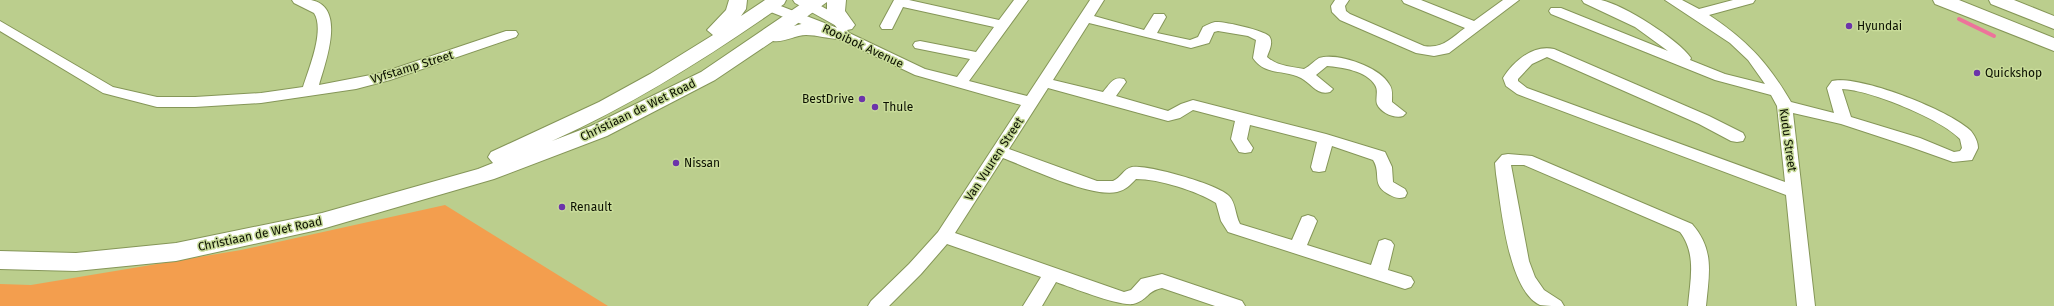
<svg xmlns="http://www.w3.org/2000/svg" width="2054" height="306" viewBox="0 0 2054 306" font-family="'Fira Sans',sans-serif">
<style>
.green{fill:#f39e4e}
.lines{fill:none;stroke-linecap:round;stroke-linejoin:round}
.stream{stroke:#ed739b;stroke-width:4}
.minor-casing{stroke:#859658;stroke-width:2}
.secondary-casing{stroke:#859658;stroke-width:2}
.minor{fill:#fff;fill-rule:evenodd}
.secondary{fill:#fff;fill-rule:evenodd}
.poi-dot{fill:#6c34aa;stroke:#c8db99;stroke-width:1.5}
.labels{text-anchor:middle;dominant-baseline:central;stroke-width:3;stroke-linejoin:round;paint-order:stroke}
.poi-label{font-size:12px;fill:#0b1000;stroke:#c8db99;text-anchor:start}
.street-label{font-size:12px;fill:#0b1000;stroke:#c8db99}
</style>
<rect width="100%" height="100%" fill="#bbce8d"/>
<polygon class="green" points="445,205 608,306 0,306 0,284 31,285 241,250"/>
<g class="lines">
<polyline class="stream" points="1959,19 1994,36"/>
<defs>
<g id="minor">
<path d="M 292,0 C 298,0 305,0 311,0 C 347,7 325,63 319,85 L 381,73 L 506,31 L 516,31 L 518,34 L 516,37 L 390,80 L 356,89 L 261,103 L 195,107 L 157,107 L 103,93 L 0,31 L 0,21 L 113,87 L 157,97 L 195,97 L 261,93 L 303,87 C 309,68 325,30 314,13 L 294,3 Z"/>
<polygon points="793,0 810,0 850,22 852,25 850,28 840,28 795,3"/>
<path d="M 894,0 L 909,0 L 999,20 L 1014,0 L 1028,0 L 969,81 L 1027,96 L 1090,0 L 1104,0 L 1094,16 L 1144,30 L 1154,14 L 1164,14 L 1166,17 L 1157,33 L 1190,40 L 1198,37 L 1203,27 C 1207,25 1210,23 1215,22 C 1223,21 1263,30 1269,36 C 1274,42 1269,51 1267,57 C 1277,66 1292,67 1304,69 C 1310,66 1314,61 1319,58 C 1337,52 1380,67 1389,84 C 1393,89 1392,95 1392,102 L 1406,113 L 1403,116 C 1395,119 1381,113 1377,104 C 1375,98 1379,91 1375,85 C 1367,71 1341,67 1327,66 L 1316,75 L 1333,89 L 1330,92 C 1317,96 1311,83 1301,78 C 1284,69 1265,76 1253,58 L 1256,40 L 1248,36 L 1218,31 L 1214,32 L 1209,43 L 1191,48 L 1089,23 L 1053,80 L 1103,92 C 1110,84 1113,76 1124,79 L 1126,82 L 1116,96 L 1168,111 L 1181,104 L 1193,100 L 1326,134 L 1385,152 L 1392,167 L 1393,182 L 1405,189 L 1407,193 L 1405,197 C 1399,199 1395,198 1390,195 C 1370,185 1382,174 1373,160 L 1332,146 L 1325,171 L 1319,172 L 1313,171 L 1311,167 L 1317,142 L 1250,125 L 1247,139 L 1253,148 L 1251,152 L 1245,153 L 1239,152 L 1231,139 L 1235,121 L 1193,110 L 1180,118 L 1168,121 L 1048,88 L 1009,149 L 1097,181 L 1113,181 C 1121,178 1123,169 1132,167 C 1149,165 1217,184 1229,196 C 1236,203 1235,215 1240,224 L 1292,240 L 1302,217 L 1308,215 L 1314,217 L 1317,221 L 1307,245 L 1371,265 L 1379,241 L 1385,239 L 1391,241 L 1394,245 L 1388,270 L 1411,277 L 1414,282 L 1411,287 L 1405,289 L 1228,232 L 1221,221 L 1216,203 C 1197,191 1159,179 1136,179 C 1130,185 1126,190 1117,192 C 1092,198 1029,168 1003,158 L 955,233 L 1124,292 L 1131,290 L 1141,279 L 1162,274 L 1242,301 L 1245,306 L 1215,306 L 1162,288 C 1146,291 1149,300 1133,304 C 1118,306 1073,288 1056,282 L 1042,306 L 1023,306 L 1041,277 L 947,244 L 921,274 L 889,306 L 868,306 L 871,301 L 909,264 L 938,232 L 1021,105 L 915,75 L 835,37 L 763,9 L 761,6 L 763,3 L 773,3 L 845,31 L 925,69 L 957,77 L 970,59 L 915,48 L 913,45 L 915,42 L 920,41 L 976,52 L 994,27 L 903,7 L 892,29 L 882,29 L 880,26 Z"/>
<path d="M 1335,0 L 1349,0 L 1345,6 L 1346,11 L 1350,14 L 1424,46 C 1443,49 1451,38 1465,28 L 1404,3 L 1402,0 L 1421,0 L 1474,21 L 1503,0 L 1519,0 L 1449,53 L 1434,56 L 1416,53 L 1340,20 L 1332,12 L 1331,6 Z"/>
<path d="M 1582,0 C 1588,0 1595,0 1601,0 C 1624,5 1678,39 1691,58 L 1690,60 L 1725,74 L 1765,84 L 1748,60 L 1730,43 L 1665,0 L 1682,0 L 1699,9 L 1733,0 L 1755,0 L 1753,3 L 1709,15 C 1748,41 1768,63 1791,102 L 1834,113 L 1827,88 L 1832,81 C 1858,74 1952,111 1971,131 C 1975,136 1978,142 1978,148 L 1972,160 L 1953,162 L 1908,146 L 1841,124 L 1793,113 L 1815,306 L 1797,306 L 1786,195 L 1517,94 L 1506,86 L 1503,78 C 1513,62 1533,44 1554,49 L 1709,116 L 1743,133 L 1745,137 L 1743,141 L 1737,142 L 1731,141 L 1699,124 L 1547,57 L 1532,64 L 1518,79 L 1518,81 L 1527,88 L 1785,182 L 1777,106 L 1771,95 L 1715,80 L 1551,14 L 1549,11 L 1551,8 L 1561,8 L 1668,51 L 1635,27 L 1584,3 ZM 1842,89 C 1870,90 1941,119 1960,139 L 1962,148 L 1960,151 L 1954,152 L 1920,138 L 1851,117 Z"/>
<path d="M 1508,154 L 1532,156 L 1692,224 C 1715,250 1709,274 1706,306 L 1688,306 C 1690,281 1697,254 1680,232 L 1524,165 L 1511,165 L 1529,261 L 1535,277 L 1544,290 L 1561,301 L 1564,306 C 1557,306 1546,306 1540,305 C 1508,291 1501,205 1496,174 L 1495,163 L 1502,155 Z"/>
</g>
<g id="secondary">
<path d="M 729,0 L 747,0 L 746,9 L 741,16 L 765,0 L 786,0 L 784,4 C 710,56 634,104 552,141 L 591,126 L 701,72 L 807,0 L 846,0 L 845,11 L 855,25 L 852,29 L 847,30 L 850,34 L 847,38 C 833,41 820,35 806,35 C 795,35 784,43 773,41 L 715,80 L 607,136 L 494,179 L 322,229 L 176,261 L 76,271 L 0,269 L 0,251 L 76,253 L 176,243 L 322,213 L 478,169 L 493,163 L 488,157 L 491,152 L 599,102 L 650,74 L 713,35 L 707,30 L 726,10 ZM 827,2 L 827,14 L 837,28 L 805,23 L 794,26 Z"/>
<polygon points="1933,0 1959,0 2054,38 2054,51 1935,4"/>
<polygon points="1989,0 2014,0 2054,16 2054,29 1991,4"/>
</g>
</defs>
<use href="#minor" class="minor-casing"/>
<use href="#secondary" class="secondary-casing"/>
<use href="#minor" class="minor"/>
<use href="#secondary" class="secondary"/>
</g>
<g class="poi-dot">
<circle cx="1849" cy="26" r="4"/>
<circle cx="1977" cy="73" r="4"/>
<circle cx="862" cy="99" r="4"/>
<circle cx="875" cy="107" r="4"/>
<circle cx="676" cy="163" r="4"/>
<circle cx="562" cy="207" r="4"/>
</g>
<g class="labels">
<g class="poi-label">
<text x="1857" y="26">Hyundai</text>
<text x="1985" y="73">Quickshop</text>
<text x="854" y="99" text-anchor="end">BestDrive</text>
<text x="883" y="107">Thule</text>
<text x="684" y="163">Nissan</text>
<text x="570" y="207">Renault</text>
</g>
<g class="street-label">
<text transform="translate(863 46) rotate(25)">Rooibok Avenue</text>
<text transform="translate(412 67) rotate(-17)">Vyfstamp Street</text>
<text transform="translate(638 110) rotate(-26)">Christiaan de Wet Road</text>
<text transform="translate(1788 140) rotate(82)">Kudu Street</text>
<text transform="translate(994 159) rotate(-57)">Van Vuuren Street</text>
<text transform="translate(260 234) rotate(-12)">Christiaan de Wet Road</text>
</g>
</g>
</svg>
